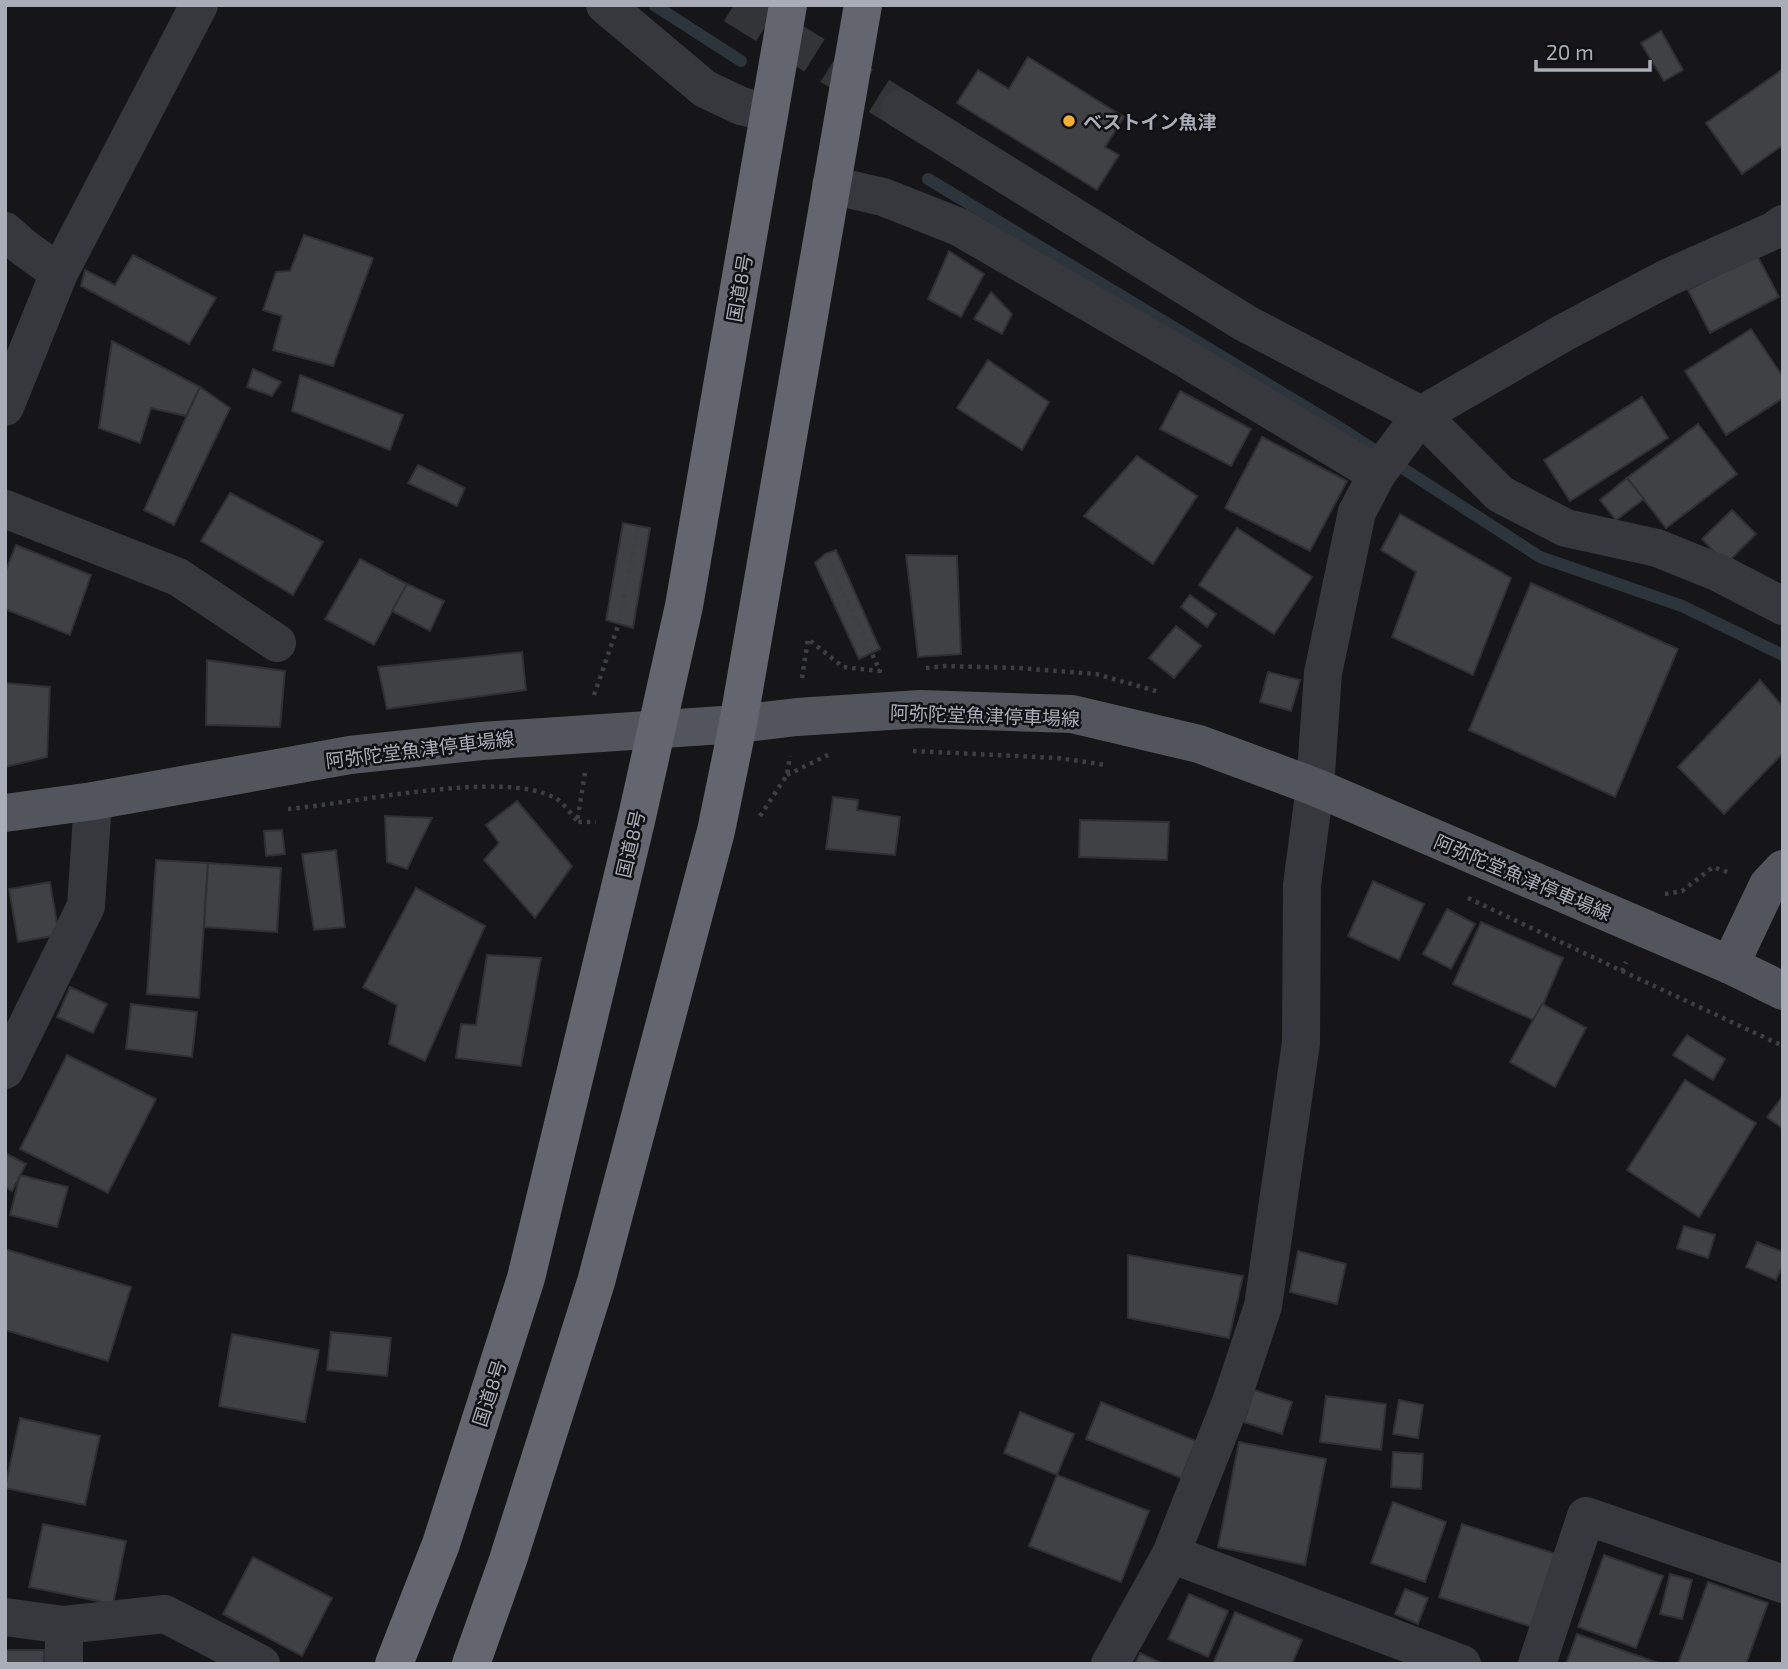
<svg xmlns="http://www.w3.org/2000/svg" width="1788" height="1669" viewBox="0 0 1788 1669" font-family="'Exo 2','Noto Sans JP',sans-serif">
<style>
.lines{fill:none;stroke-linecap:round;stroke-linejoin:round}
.stream{stroke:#2c353c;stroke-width:12}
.building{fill:#404145;stroke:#303034;stroke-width:2}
.minor-tunnel{stroke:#333438;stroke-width:38;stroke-dasharray:38 19;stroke-linecap:butt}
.path{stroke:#3d3f44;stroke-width:4.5;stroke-dasharray:3.5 5;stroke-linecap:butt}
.minor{stroke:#37383d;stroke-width:38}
.major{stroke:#53555c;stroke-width:38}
.highway{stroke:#63666e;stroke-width:38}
.poi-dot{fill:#f2b134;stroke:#111113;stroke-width:2.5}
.labels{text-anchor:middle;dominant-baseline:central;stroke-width:5;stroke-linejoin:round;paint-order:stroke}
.poi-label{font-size:19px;font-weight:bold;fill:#a8adb8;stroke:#111113;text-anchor:start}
.street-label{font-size:19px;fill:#a8adb8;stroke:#111113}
</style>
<rect width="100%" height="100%" fill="#161618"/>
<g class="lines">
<g class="stream">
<polyline points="654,5 741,61"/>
<polyline points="928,179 1342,429 1540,557 1682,606 1783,655"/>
</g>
</g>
<g class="building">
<polygon points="1661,31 1683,70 1664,81 1641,43"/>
<polygon points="1028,57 1124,117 1105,147 1119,155 1097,190 957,103 978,70 1009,89"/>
<polygon points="1783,69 1783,145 1742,174 1706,123"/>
<polygon points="304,235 373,258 333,366 273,350 282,316 263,310 276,272 290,271"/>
<polygon points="949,251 984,274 961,317 928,299"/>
<polygon points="133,255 216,298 189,344 81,286 85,270 115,285"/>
<polygon points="1757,255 1779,297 1710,333 1688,290"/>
<polygon points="991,292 1012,314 1002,334 974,319"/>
<polygon points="1751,329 1783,377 1783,398 1726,435 1685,371"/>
<polygon points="112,341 200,387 186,416 151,408 140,443 99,428"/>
<polygon points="988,360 1049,402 1022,450 957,408"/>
<polygon points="253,369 281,382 272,396 247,387"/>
<polygon points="300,375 403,415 390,450 292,411"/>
<polygon points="200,387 230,408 174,525 144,510"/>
<polygon points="1180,391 1251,429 1231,466 1160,429"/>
<polygon points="1642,397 1668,438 1570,501 1544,460"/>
<polygon points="1698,424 1737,474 1666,528 1627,478"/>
<polygon points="1262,437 1347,481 1310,551 1225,508"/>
<polygon points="1137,456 1197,496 1153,564 1084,516"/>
<polygon points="418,465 465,488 457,506 408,483"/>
<polygon points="1627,478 1644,499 1616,520 1600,500"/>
<polygon points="230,493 323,542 293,595 201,541"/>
<polygon points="1732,510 1756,534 1726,564 1702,539"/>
<polygon points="1400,514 1511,578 1473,675 1392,637 1416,572 1381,550"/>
<polygon points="623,523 650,528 633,628 606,620"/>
<polygon points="1237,528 1312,577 1274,634 1199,585"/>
<polygon points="16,545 91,575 70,635 5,609 5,573"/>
<polygon points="836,550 880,649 859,659 815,563 825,554"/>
<polygon points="906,555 957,556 961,654 918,657"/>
<polygon points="360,559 407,584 374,645 325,619"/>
<polygon points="1531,583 1678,649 1615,797 1469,730"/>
<polygon points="407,584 444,601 430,631 392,611"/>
<polygon points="1190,595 1216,614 1207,627 1181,607"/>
<polygon points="1176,626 1201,646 1174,678 1149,658"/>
<polygon points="522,652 526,690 387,709 378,667"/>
<polygon points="207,660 285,671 280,727 206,725"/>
<polygon points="1268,672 1300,680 1291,711 1260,702"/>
<polygon points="1760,680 1783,707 1783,753 1724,814 1678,767"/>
<polygon points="5,683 50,687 47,757 5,767"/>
<polygon points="833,797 858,800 857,810 900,817 895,855 826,849"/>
<polygon points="517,801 572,866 535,918 484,860 499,843 486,825"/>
<polygon points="385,816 432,818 407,869 387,862"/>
<polygon points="1080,820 1169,822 1167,860 1079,857"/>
<polygon points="282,830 285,854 266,856 264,831"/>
<polygon points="336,850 345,927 314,930 302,854"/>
<polygon points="156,860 208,863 199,998 147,994"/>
<polygon points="208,863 281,868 277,932 204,927"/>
<polygon points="1373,881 1424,904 1399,960 1348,936"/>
<polygon points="50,882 59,935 18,942 9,889"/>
<polygon points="416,888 485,926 425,1061 389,1044 397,1005 363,987"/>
<polygon points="1447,909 1475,924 1451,969 1423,954"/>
<polygon points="1481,922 1563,958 1536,1021 1453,984"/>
<polygon points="487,955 541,958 521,1066 456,1058 461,1024 476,1025"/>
<polygon points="70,987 107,1004 93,1033 57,1017"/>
<polygon points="131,1004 197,1012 192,1057 126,1049"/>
<polygon points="1542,1004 1586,1028 1555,1087 1510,1062"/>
<polygon points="1687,1035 1725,1059 1713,1080 1673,1055"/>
<polygon points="67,1055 156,1099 108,1193 20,1149"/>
<polygon points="1685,1080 1756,1123 1699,1217 1627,1170"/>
<polygon points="1783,1096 1783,1129 1767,1117"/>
<polygon points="5,1153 26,1164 12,1191 5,1187"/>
<polygon points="20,1175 68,1187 57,1227 10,1215"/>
<polygon points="1684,1226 1715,1235 1708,1258 1677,1248"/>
<polygon points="1757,1242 1783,1252 1783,1265 1776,1280 1746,1267"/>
<polygon points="5,1249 131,1287 108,1361 5,1330"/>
<polygon points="1298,1251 1346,1264 1337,1304 1290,1292"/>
<polygon points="1128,1255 1243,1276 1229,1338 1128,1318"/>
<polygon points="331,1332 391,1338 387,1376 327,1370"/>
<polygon points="232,1334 319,1350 305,1422 219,1406"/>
<polygon points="1254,1390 1292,1402 1282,1434 1244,1422"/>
<polygon points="1326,1396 1386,1404 1381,1450 1320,1442"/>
<polygon points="1399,1400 1423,1405 1418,1438 1393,1434"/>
<polygon points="1101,1402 1196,1441 1181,1478 1086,1439"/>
<polygon points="1020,1412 1074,1434 1057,1475 1004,1453"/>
<polygon points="20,1418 100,1436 85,1505 5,1488"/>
<polygon points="1239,1442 1326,1459 1305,1565 1218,1547"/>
<polygon points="1393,1452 1423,1454 1421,1489 1391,1487"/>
<polygon points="1057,1475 1149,1511 1121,1582 1029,1546"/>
<polygon points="1393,1502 1446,1522 1425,1582 1371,1563"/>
<polygon points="43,1524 126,1541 113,1604 29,1587"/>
<polygon points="1462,1524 1556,1554 1532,1627 1439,1597"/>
<polygon points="1604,1555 1663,1576 1636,1648 1578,1627"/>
<polygon points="253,1557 332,1598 302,1656 223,1614"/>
<polygon points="1670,1574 1692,1580 1682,1619 1660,1614"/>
<polygon points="1708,1582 1768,1603 1746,1664 1678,1664"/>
<polygon points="1405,1589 1428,1598 1418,1624 1395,1614"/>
<polygon points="1189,1594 1228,1611 1208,1657 1168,1639"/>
<polygon points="1235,1612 1302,1640 1292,1664 1213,1664"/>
<polygon points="1577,1634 1661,1664 1566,1664"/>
<rect x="5" y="1650" width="39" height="14"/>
<polygon points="1140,1653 1163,1664 1135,1664"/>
</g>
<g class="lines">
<polyline class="minor-tunnel" points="734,5 900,109"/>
<g class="path">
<polyline points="926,668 946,666 1018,668 1096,674 1156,691"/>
<polyline points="802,678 808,639 843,667 880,671 825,554"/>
<polyline points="594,695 619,623 638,526"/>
<polyline points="913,751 1058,758 1107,765"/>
<polyline points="585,773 577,822 596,822"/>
<polyline points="787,775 828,755"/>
<path d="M 288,809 C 351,804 503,769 555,798 C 563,802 571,814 577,821"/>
<polyline points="760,816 787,775 790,756"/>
<polyline points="1665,894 1682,891 1713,867 1730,873"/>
<polyline points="1468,898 1622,971 1626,962"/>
<polyline points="1622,971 1783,1046"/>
</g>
<g class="minor">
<polyline points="605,5 705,89 741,106 769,113"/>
<polyline points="900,109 1245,323 1421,415 1500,494 1566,528 1657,548 1719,573 1783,606"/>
<polyline points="831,185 883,197 959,227 1181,356 1377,474 1357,512 1323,673 1315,787 1302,885 1301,1043 1263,1306 1231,1402 1171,1554 1110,1664"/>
<polyline points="5,231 23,247 59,273"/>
<polyline points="5,407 59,273 199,5"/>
<polyline points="1377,474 1421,415 1565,332 1667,278 1775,230 1783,224"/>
<polyline points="5,509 178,577 277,643"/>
<polyline points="5,1070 86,906 93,801"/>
<polyline points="1171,1554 1462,1664"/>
<polyline points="5,1617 64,1625 165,1614 261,1664"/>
<polyline points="64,1664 64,1625"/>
<polyline points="1537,1664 1586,1516 1783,1584"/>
</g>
<g class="major">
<polyline points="5,813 93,801 350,755 482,741 738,724 797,717 920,709 1072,714 1199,744 1315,787 1730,965 1783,991"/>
<polyline points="1730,965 1768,885 1783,869"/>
</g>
<g class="highway">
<polyline points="394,1664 441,1544 526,1278 636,821 684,606 788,5"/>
<polyline points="471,1664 508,1560 596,1282 716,831 738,724 863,5"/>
</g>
</g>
<circle class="poi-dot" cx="1069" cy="121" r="7"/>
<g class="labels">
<g class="poi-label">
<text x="1083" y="121">ベストイン魚津</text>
</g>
<g class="street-label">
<text transform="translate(739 288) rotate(-80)">国道8号</text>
<text transform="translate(985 715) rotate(2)">阿弥陀堂魚津停車場線</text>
<text transform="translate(420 749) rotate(-7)">阿弥陀堂魚津停車場線</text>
<text transform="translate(630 844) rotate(-77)">国道8号</text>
<text transform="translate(1523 877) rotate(23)">阿弥陀堂魚津停車場線</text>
<text transform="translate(489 1393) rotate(-72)">国道8号</text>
</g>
</g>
<rect width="1788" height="1669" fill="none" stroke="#a8adb8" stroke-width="14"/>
<path d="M1536 60v10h114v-10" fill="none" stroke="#a8adb8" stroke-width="3.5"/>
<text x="1546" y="60" font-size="21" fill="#a8adb8" stroke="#111113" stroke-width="5" paint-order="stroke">20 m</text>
</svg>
